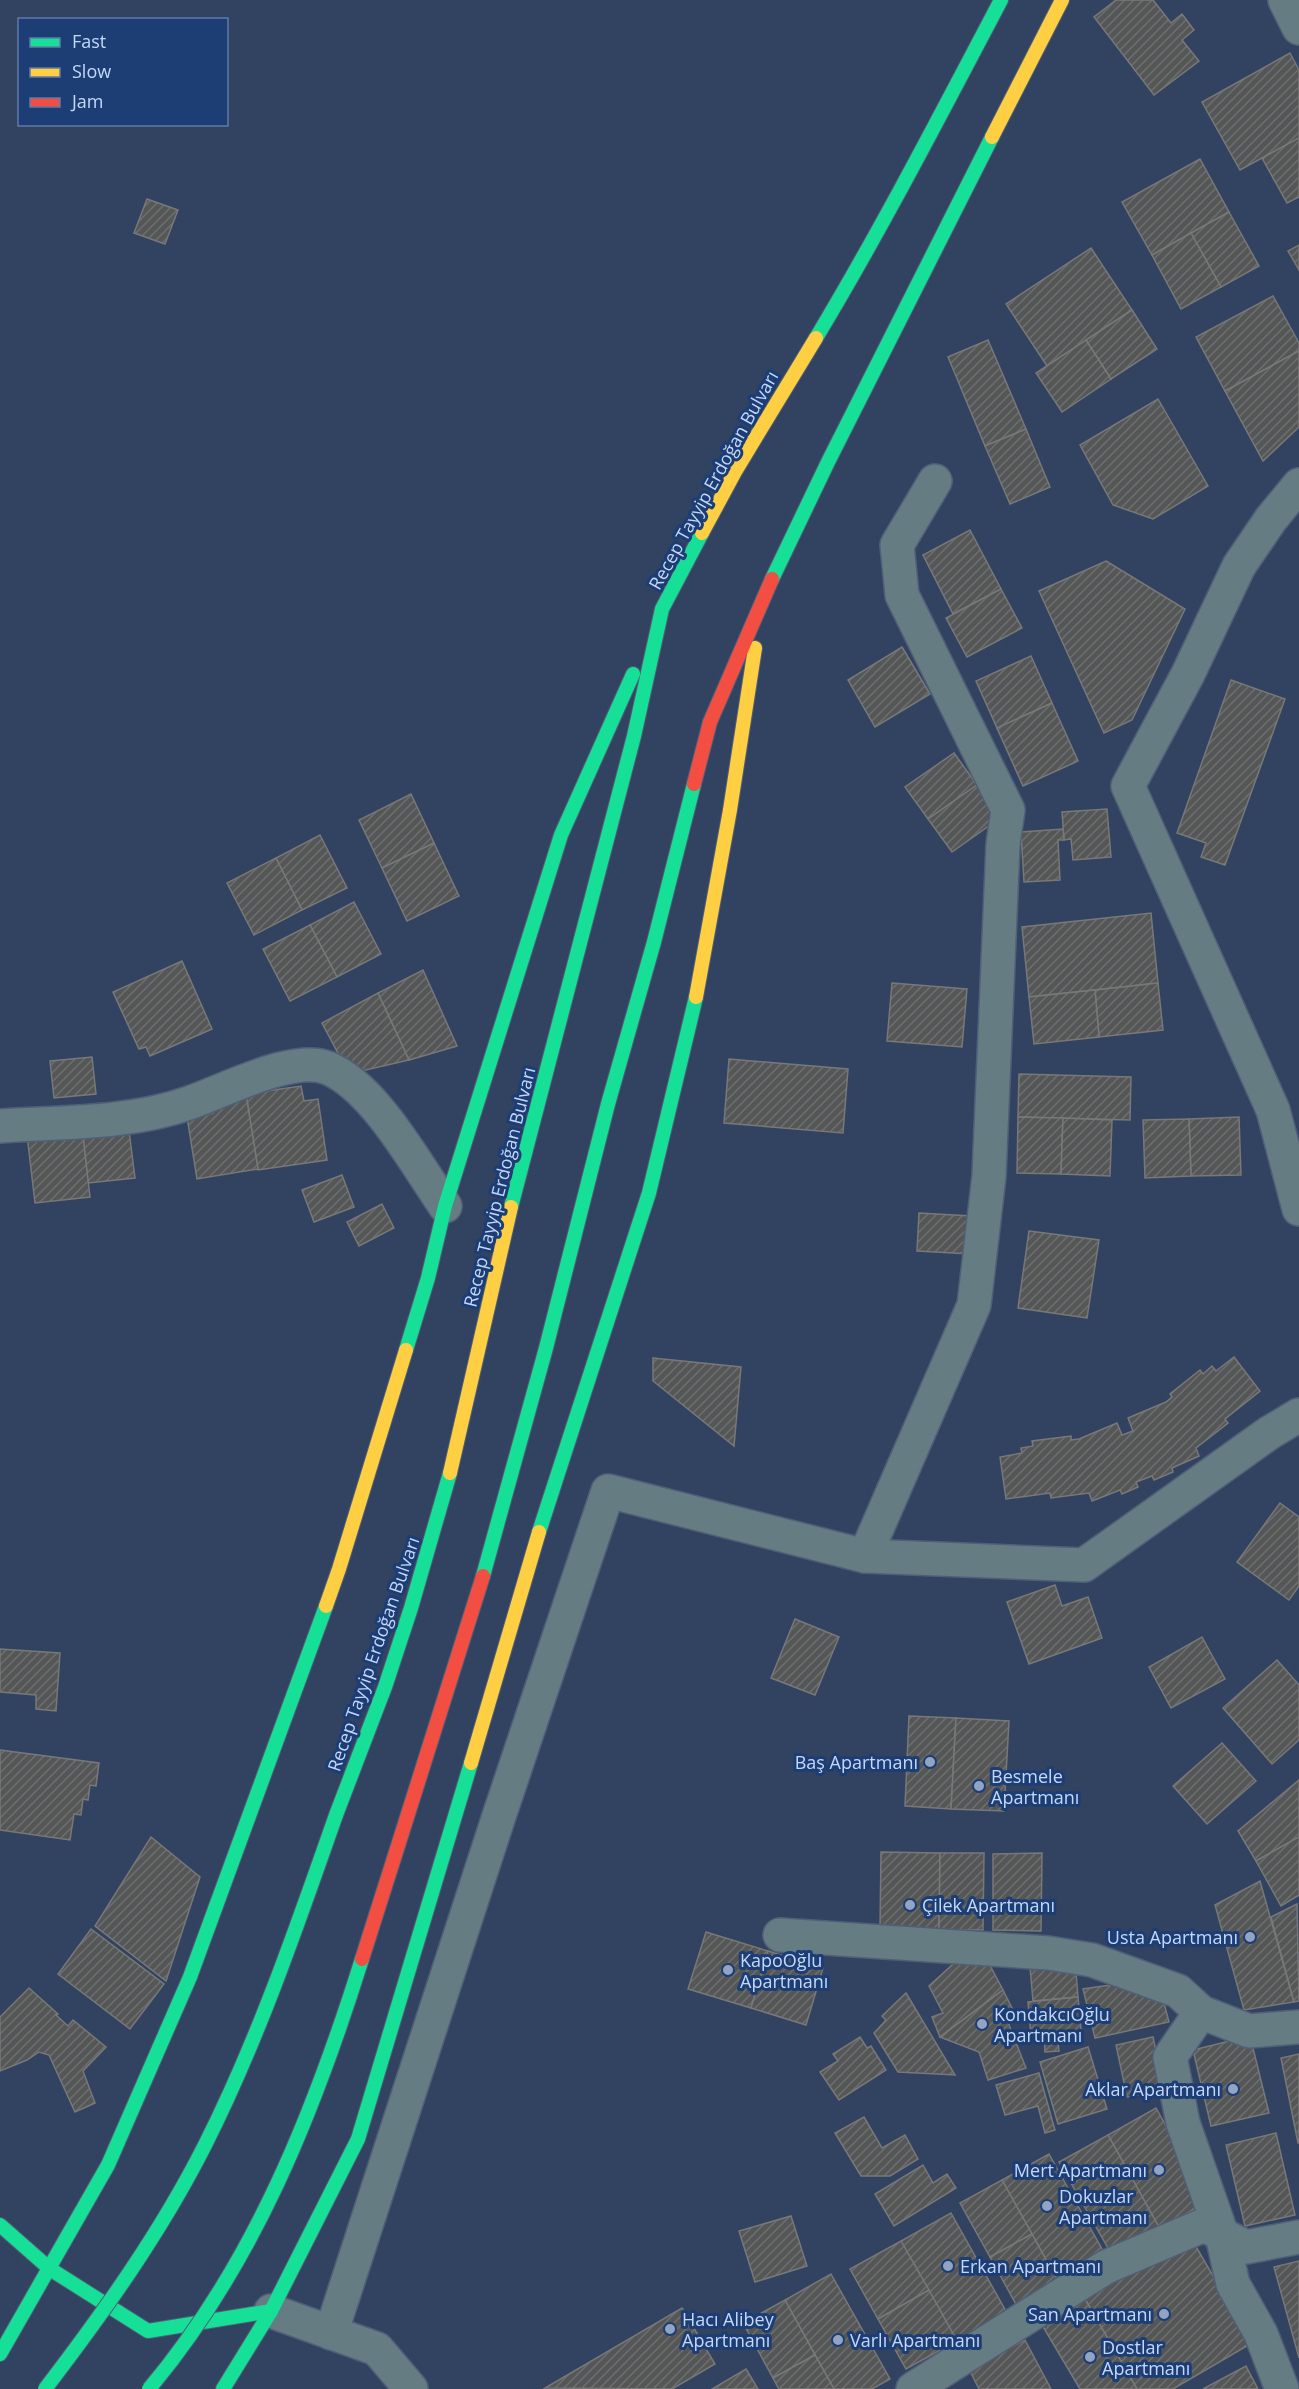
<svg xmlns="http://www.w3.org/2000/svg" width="1299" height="2389" viewBox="0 0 1299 2389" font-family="'Open Sans',sans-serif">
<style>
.building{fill:url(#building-hatch);stroke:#787878;stroke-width:1.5}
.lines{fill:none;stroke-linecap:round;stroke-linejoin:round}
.street-casing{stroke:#505f78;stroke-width:36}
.fast-casing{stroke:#505f78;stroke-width:16}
.slow-casing{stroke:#505f78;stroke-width:16}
.jam-casing{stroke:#505f78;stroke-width:16}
.street{stroke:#657c82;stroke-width:33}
.fast{stroke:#16e098;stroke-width:14}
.slow{stroke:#ffcf43;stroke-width:14}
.jam{stroke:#f24e42;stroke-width:14}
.fast-bridge-casing{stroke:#505f78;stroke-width:16;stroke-linecap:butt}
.jam-bridge-casing{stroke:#505f78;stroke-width:16;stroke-linecap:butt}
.fast-bridge{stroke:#16e098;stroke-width:14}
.jam-bridge{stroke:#f24e42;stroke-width:14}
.poi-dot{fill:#91a4c4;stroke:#1d3d75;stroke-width:2}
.labels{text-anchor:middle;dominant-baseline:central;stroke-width:6;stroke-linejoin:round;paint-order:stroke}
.street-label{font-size:18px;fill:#c4d8fa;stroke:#1d3d75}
.poi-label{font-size:18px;fill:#c4d8fa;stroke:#1d3d75;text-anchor:start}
</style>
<defs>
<pattern id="building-hatch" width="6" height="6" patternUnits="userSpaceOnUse" patternTransform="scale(1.5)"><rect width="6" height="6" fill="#555757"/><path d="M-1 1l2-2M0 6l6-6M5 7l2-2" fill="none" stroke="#6c6e70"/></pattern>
</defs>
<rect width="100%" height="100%" fill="#314361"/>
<g class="building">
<polygon points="1116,0 1153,0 1171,23 1182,14 1194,30 1182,40 1199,61 1154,95 1094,17"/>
<polygon points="1290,53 1299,70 1299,138 1240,170 1202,102"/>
<polygon points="1299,138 1299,197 1287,203 1262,158"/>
<polygon points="1200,159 1229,212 1152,255 1122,202"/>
<polygon points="147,199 178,210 165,244 134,233"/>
<polygon points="1229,212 1259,266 1221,287 1191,233"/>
<polygon points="1191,233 1221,287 1181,309 1152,255"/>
<polygon points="1299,245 1299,270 1288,251"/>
<polygon points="1091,248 1132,310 1047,366 1006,304"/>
<polygon points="1273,296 1299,343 1299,351 1225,391 1196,337"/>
<polygon points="1132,310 1157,349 1111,379 1086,340"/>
<polygon points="988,340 1026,429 985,446 948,357"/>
<polygon points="1086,340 1111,379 1062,412 1036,373"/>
<polygon points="1299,351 1299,427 1263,461 1225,391"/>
<polygon points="1158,399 1208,486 1153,519 1113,505 1080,445"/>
<polygon points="1026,429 1050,487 1010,504 985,446"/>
<polygon points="970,530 1001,589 953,614 923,555"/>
<polygon points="1106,561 1185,609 1132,720 1104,733 1039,591"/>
<polygon points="1001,589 1022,628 967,657 946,618"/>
<polygon points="902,647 930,694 875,727 848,680"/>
<polygon points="1031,656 1052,703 997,728 976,681"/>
<polygon points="1231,680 1285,699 1225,865 1201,857 1206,843 1177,833"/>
<polygon points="1052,703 1078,761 1023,786 997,728"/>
<polygon points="954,753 977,785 928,819 905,787"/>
<polygon points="977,785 1000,818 952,852 928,819"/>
<polygon points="411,794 434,843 382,868 359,820"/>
<polygon points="1107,809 1111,857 1073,860 1071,839 1064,840 1062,812"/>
<polygon points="1063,829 1064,840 1058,840 1060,880 1024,882 1021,832"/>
<polygon points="320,835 347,888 302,910 276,858"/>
<polygon points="434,843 459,896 407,921 382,868"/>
<polygon points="276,858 302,910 254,935 227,883"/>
<polygon points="354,902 381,954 337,977 310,925"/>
<polygon points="1151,913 1158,983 1029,997 1022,927"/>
<polygon points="310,925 337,977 290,1001 263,949"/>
<polygon points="182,961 212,1029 150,1056 146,1047 139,1049 113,992"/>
<polygon points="423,970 457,1046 409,1060 378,993"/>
<polygon points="892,983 967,989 962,1047 887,1041"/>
<polygon points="1158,983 1163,1030 1099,1037 1095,990"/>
<polygon points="1095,990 1099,1037 1034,1044 1029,997"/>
<polygon points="378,993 409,1060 349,1074 322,1023"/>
<polygon points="92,1057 96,1094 54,1098 50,1061"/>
<polygon points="729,1059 848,1069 843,1133 724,1123"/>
<polygon points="1019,1074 1131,1077 1130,1120 1018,1117"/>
<polygon points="301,1086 304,1101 318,1099 327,1160 258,1170 246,1094"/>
<polygon points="246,1094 258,1169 197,1179 187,1117 213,1113 211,1100"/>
<polygon points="1018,1117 1063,1118 1061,1174 1017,1173"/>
<polygon points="1239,1117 1241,1175 1191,1176 1189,1119"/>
<polygon points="1063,1118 1112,1120 1110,1176 1061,1174"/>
<polygon points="1189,1119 1191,1176 1145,1178 1143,1120"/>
<polygon points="128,1123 135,1178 88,1183 82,1128"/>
<polygon points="82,1128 90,1197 35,1203 27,1135"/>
<polygon points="342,1175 354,1207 314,1222 302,1190"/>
<polygon points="382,1204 394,1228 359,1246 347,1222"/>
<polygon points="919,1213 972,1216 970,1254 917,1251"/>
<polygon points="1029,1231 1099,1240 1087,1318 1018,1308"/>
<polygon points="1234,1357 1260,1391 1225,1419 1228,1423 1196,1448 1199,1456 1172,1468 1173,1472 1154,1480 1152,1476 1136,1482 1138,1487 1122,1494 1120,1490 1092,1501 1089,1493 1051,1498 1050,1493 1006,1499 1000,1457 1022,1453 1021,1448 1033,1446 1032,1441 1071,1436 1071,1440 1079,1439 1117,1423 1122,1435 1133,1431 1128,1418 1166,1402 1172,1397 1170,1394 1200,1370 1203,1374 1212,1366 1216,1371"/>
<polygon points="653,1358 741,1367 734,1446 653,1381"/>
<polygon points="1280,1503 1299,1517 1299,1586 1289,1600 1237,1562"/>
<polygon points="1055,1585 1062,1606 1088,1597 1102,1638 1029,1664 1007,1602"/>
<polygon points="795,1619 839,1637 815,1695 771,1678"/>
<polygon points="1202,1637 1225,1679 1171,1708 1149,1667"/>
<polygon points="0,1649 60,1653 56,1711 36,1709 36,1695 0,1692"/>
<polygon points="1277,1660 1299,1685 1299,1740 1272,1764 1223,1708"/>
<polygon points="909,1716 956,1718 951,1809 905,1806"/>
<polygon points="956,1718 1009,1721 1004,1811 951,1809"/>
<polygon points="1222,1743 1256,1781 1207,1824 1173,1786"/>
<polygon points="0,1750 99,1763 96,1786 90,1785 88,1800 83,1799 81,1815 74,1814 70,1840 0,1830"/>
<polygon points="1299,1780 1299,1837 1256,1861 1238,1831"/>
<polygon points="151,1837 200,1877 166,1981 95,1926"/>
<polygon points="1299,1837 1299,1895 1281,1906 1256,1861"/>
<polygon points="881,1852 940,1853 939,1930 880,1929"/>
<polygon points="940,1853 984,1853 983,1930 939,1930"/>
<polygon points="1042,1853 1041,1931 993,1930 993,1854"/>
<polygon points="1260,1881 1294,2002 1244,2010 1215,1905"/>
<polygon points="1297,1904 1299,2001 1294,2002 1271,1917"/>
<polygon points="91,1929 164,1984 130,2029 58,1974"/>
<polygon points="706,1932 768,1951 751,2008 688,1989"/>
<polygon points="768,1951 823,1968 806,2025 751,2008"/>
<polygon points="963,1955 987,1960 1003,1990 940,2037 932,2017 943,2013 929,1986"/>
<polygon points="1075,1960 1078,1997 1033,2001 1030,1967"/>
<polygon points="1125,1983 1164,2003 1169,2022 1095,2038 1083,1989"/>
<polygon points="29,1988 58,2014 56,2015 68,2026 73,2020 106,2047 83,2071 95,2103 75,2112 49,2055 39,2052 27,2060 0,2071 0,2017"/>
<polygon points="1003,1990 1013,2010 1004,2012 1026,2068 988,2080 979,2052 940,2037"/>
<polygon points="906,1993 955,2075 898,2072 874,2033 886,2020 882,2016"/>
<polygon points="1078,1997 1082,2040 1058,2042 1059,2051 1045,2052 1044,2035 1031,2036 1028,2002"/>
<polygon points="1250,2036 1269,2113 1211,2126 1193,2050"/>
<polygon points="860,2037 867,2048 871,2046 886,2070 839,2100 820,2072 838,2061 833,2054"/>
<polygon points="1153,2037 1164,2090 1127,2097 1116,2045"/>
<polygon points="1088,2047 1107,2109 1058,2124 1040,2062"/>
<polygon points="1299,2054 1299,2143 1298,2143 1281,2058"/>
<polygon points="1039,2073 1055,2130 1045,2133 1038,2106 1005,2115 996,2085"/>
<polygon points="1156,2108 1208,2201 1160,2229 1108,2135"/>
<polygon points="864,2117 882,2148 905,2135 918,2159 890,2176 861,2176 835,2133"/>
<polygon points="1276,2133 1295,2215 1245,2226 1226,2145"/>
<polygon points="1108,2135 1160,2229 1112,2255 1059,2162"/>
<polygon points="1049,2154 1107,2258 1060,2285 1002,2180"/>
<polygon points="923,2165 933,2183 947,2174 956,2188 894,2226 875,2194"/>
<polygon points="1002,2180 1032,2234 990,2257 960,2203"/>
<polygon points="951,2213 1007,2313 957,2341 901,2241"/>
<polygon points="791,2216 807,2266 755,2282 739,2231"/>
<polygon points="1032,2234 1060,2285 1018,2308 990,2257"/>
<polygon points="1191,2238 1252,2343 1173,2389 1137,2389 1085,2299"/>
<polygon points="901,2241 929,2290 878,2319 850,2269"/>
<polygon points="1299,2261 1299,2358 1274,2267"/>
<polygon points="831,2274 890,2379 872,2389 834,2389 785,2300"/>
<polygon points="929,2290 957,2341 906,2369 878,2319"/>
<polygon points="1085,2299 1137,2389 1080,2389 1042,2325"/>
<polygon points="785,2300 815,2355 773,2378 743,2323"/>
<polygon points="682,2308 715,2364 672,2389 545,2388"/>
<polygon points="1025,2340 1051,2389 979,2389 969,2369"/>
<polygon points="815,2355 834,2389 779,2389 773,2378"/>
<polygon points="1246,2366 1258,2389 1203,2389"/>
<polygon points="746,2369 758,2389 712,2389"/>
</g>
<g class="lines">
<defs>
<g id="street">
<polyline points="1285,0 1299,28"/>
<polyline points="1299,485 1271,519 1239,566 1188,674 1128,786 1273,1110 1299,1209"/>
<path d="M 0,1126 C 63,1122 129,1124 189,1103 C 224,1091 293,1054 328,1068 C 375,1088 416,1164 445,1206"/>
<polyline points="865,1556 1084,1565 1269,1433 1299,1415"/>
<polyline points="780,1935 1048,1953 1092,1960 1178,1991 1201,2012 1249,2031 1299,2027"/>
<polyline points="1201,2012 1170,2057 1183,2123 1222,2235 1233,2284 1261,2334 1282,2389"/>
<polyline points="271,2311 377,2349 411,2389"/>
<polyline points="331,2333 498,1819 608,1491 865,1556 974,1305 989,1176 1003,844 1008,810 902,595 897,545 935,481"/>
<polyline points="913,2389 1106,2267 1204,2225 1246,2247 1299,2237"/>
</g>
<g id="fast">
<path d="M 816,338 C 882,228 941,114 1001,0"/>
<polyline points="772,579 828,462 992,137"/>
<polyline points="511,1207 634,736 662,609 702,533"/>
<polyline points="406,1350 428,1278 445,1206 561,835 633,674"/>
<polyline points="539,1532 649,1193 696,997"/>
<polyline points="483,1576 546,1348 608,1104 654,942 694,784"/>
<polyline points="336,1815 385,1687 411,1608 450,1473"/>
<polyline points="0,2225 50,2269 148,2331 271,2311"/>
<polyline points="0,2354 108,2165 190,1977 326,1606"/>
<polyline points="223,2389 271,2311 358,2139 471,1763"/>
</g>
<g id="slow">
<polyline points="992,137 1062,0"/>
<polyline points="702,533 736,470 816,338"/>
<polyline points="696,997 730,810 755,648"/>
<polyline points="450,1473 511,1207"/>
<polyline points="326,1606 339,1569 406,1350"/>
<polyline points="471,1763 539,1532"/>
</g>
<g id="jam">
<polyline points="694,784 710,722 772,579"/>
<polyline points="402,1833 483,1576"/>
</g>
</defs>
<use href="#street" class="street-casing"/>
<use href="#fast" class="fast-casing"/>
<use href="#slow" class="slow-casing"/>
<use href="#jam" class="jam-casing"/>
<use href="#street" class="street"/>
<use href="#fast" class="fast"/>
<use href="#slow" class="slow"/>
<use href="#jam" class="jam"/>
<defs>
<g id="fast-bridge">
<path d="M 45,2389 C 104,2312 161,2232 205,2145 C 258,2040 297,1926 336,1815"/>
<path d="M 149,2389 C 254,2264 314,2112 362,1959"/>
</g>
<polyline id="jam-bridge" points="362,1959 402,1833"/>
</defs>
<use href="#fast-bridge" class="fast-bridge-casing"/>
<use href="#jam-bridge" class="jam-bridge-casing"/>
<use href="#fast-bridge" class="fast-bridge"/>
<use href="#jam-bridge" class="jam-bridge"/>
</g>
<g class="poi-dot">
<circle cx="930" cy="1762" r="6"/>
<circle cx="979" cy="1786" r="6"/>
<circle cx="910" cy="1905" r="6"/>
<circle cx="1250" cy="1937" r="6"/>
<circle cx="728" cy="1970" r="6"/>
<circle cx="982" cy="2024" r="6"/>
<circle cx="1233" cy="2089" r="6"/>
<circle cx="1159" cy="2170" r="6"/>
<circle cx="1047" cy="2206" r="6"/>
<circle cx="948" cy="2266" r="6"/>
<circle cx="1164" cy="2314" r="6"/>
<circle cx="670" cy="2329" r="6"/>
<circle cx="838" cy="2340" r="6"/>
<circle cx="1090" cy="2357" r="6"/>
</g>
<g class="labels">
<g class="street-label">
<text transform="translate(713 480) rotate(-61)">Recep Tayyip Erdoğan Bulvarı</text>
<text transform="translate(499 1187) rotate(-76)">Recep Tayyip Erdoğan Bulvarı</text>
<text transform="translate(373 1654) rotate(-71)">Recep Tayyip Erdoğan Bulvarı</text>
</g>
<g class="poi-label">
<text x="918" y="1762" text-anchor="end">Baş Apartmanı</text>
<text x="991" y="1776">Besmele<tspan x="991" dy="21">Apartmanı</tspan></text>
<text x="922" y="1905">Çilek Apartmanı</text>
<text x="1238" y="1937" text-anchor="end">Usta Apartmanı</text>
<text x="740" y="1960">KapoOğlu<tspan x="740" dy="21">Apartmanı</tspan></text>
<text x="994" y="2014">KondakcıOğlu<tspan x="994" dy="21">Apartmanı</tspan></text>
<text x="1221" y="2089" text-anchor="end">Aklar Apartmanı</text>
<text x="1147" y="2170" text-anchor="end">Mert Apartmanı</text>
<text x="1059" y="2196">Dokuzlar<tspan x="1059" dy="21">Apartmanı</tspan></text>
<text x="960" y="2266">Erkan Apartmanı</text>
<text x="1152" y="2314" text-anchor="end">San Apartmanı</text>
<text x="682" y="2319">Hacı Alibey<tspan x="682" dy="21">Apartmanı</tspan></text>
<text x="850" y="2340">Varlı Apartmanı</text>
<text x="1102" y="2347">Dostlar<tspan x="1102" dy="21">Apartmanı</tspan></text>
</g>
</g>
<rect x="18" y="18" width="210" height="108" fill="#1d3d75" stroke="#607baa" stroke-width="1.5"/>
<rect x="30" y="38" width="30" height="9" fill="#16e098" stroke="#607baa" stroke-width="1.5"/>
<text x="72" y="48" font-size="18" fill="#c4d8fa">Fast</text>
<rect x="30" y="68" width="30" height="9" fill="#ffcf43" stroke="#607baa" stroke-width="1.5"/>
<text x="72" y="78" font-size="18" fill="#c4d8fa">Slow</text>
<rect x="30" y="98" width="30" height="9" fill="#f24e42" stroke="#607baa" stroke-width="1.5"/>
<text x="72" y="108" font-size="18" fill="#c4d8fa">Jam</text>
</svg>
